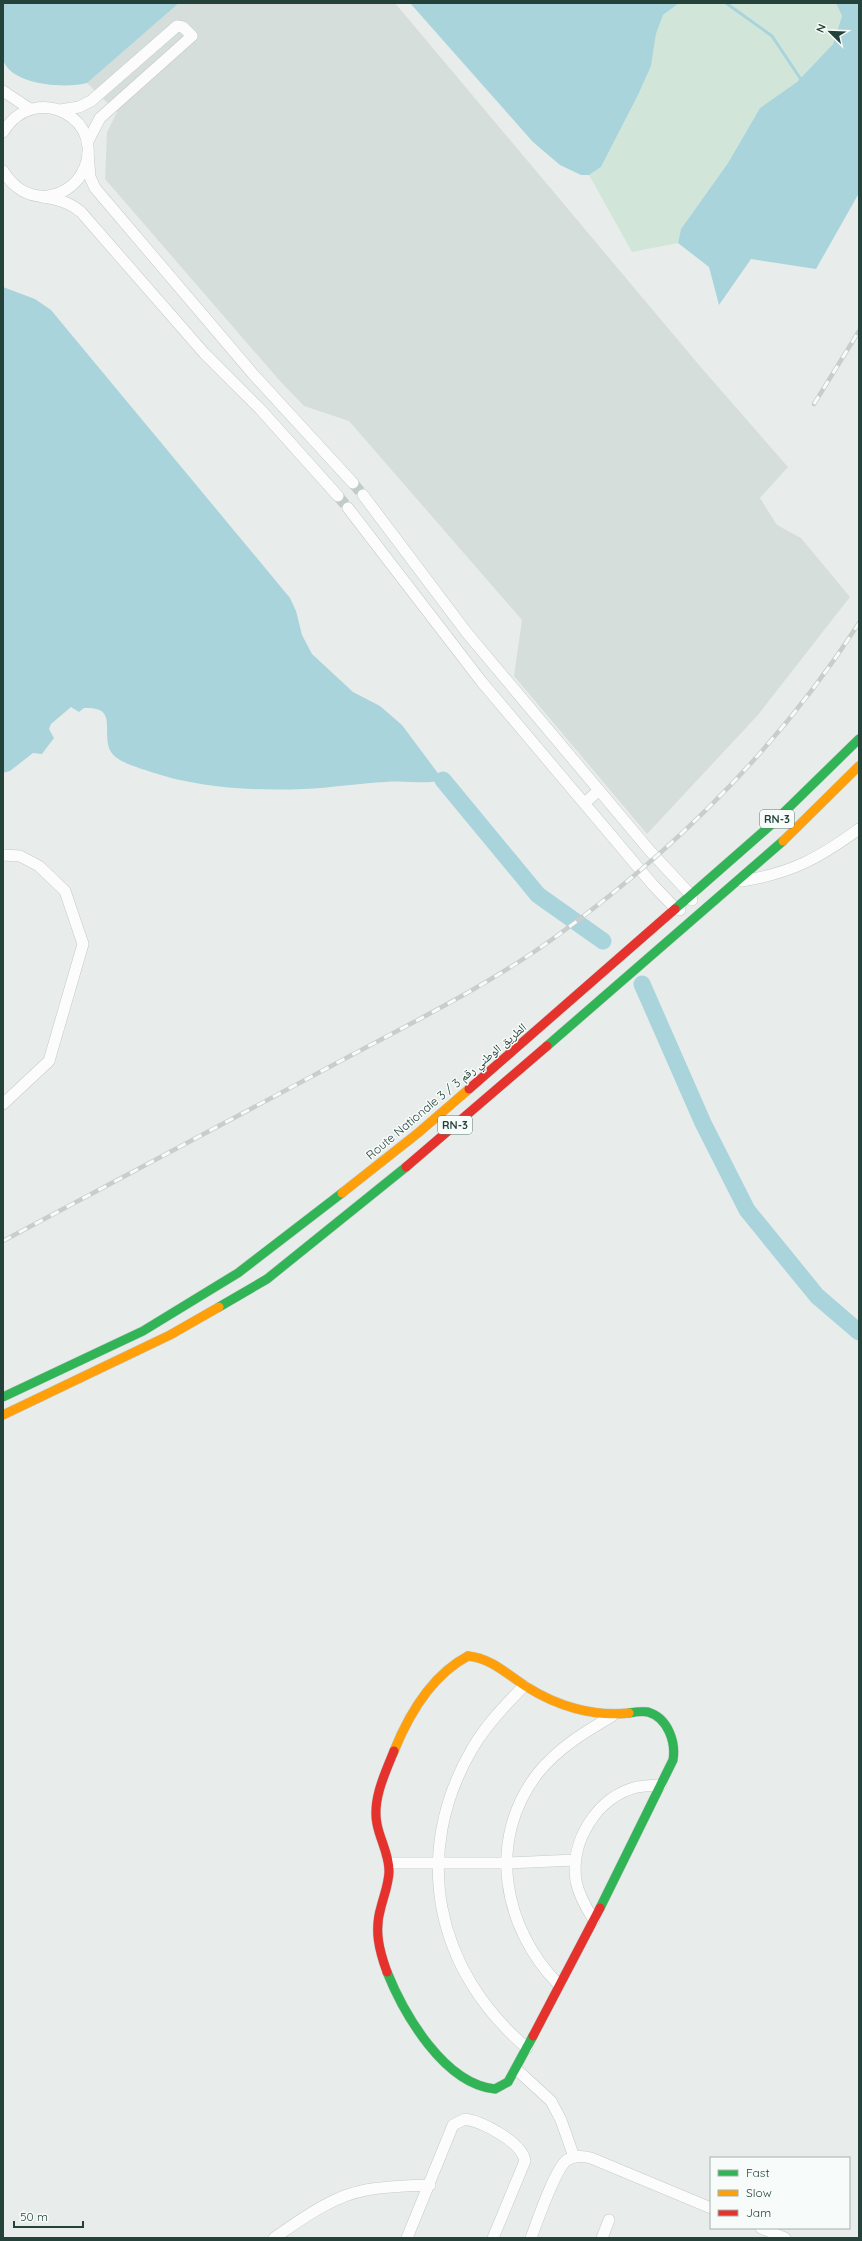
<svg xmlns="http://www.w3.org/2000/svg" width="862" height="2241" viewBox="0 0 862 2241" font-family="Quicksand,'Noto Naskh Arabic',sans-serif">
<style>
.built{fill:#d6dedb}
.green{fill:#d1e6d8}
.water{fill:#a9d4db}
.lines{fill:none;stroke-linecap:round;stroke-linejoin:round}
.stream{stroke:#a9d4db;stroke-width:3}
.river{stroke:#a9d4db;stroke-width:17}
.street-tunnel{stroke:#c1cbc8;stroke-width:11;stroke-dasharray:11 5.5;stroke-linecap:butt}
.street-casing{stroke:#c5cac8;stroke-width:12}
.fast-casing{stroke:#c3cbc8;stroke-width:10}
.slow-casing{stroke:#c3cbc8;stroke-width:10}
.jam-casing{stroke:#c3cbc8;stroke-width:10}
.street{stroke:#fcfcfc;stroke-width:11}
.fast{stroke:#30b455;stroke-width:9}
.slow{stroke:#ff9f0a;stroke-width:9}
.jam{stroke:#e5322d;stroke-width:9}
.rail-casing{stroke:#c9cdcc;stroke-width:4.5}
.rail{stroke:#f7fbf9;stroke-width:3;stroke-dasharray:9;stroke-linecap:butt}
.labels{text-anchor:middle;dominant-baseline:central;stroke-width:3;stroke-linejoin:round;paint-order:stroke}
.shield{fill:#f7fbf9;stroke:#637a73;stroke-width:1}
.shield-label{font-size:11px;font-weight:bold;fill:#24423a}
.street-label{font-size:12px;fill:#24423a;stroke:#f7fbf9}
</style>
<rect width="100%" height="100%" fill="#e8edeb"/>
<polygon class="built" points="179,3 395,3 699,365 788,467 760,498 777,525 801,538 850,597 758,715 647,834 514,676 522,620 349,421 304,406 279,380 105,179 107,132 117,112 87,83"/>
<polygon class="green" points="679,3 836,3 842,16 833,44 797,82 760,108 728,163 681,229 678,243 632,252 589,175 601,167 638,95 651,66 656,34 663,15"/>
<g class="water">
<path d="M 3,3 L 179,3 L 87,83 C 66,89 9,85 3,59 C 0,46 3,18 3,3 Z"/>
<polygon points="410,3 679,3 663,15 656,34 651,66 638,95 601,167 589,175 581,175 560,165 533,142"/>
<polygon points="836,3 859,3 859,193 816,269 751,259 719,305 709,267 678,243 681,229 728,163 760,108 797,82 833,44 842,16"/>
<path d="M 3,287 L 35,299 L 51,310 L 290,598 L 296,611 L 302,635 L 312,654 L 353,692 L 380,706 L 402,725 L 443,780 C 425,785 405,780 386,782 C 359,783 331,788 304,789 C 252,791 197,788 148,771 C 137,767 117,762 111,752 C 100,733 120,706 84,708 L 79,712 L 71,707 L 51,724 L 49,729 L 54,738 L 42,754 L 33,753 L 10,771 L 3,773 Z"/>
</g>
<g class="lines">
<polyline class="stream" points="726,3 772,36 802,81"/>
<g class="river">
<polyline points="443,780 538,895 603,941"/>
<polyline points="642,984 703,1123 747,1210 817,1296 859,1332"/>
</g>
<g class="street-tunnel">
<polyline points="353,483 363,495"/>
<polyline points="338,496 348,508"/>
</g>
<defs>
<g id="street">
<polyline points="3,91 30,109"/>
<polyline points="60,110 79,107 91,101 177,26 183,27 192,36 100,118 87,143"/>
<path d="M 3,132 C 36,79 110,121 82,173 C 75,186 62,194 48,196 C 28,198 13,187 3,171"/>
<polyline points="88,153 90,177 95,188 253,374 353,483"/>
<path d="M 42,197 C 57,199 69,202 81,212 L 204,353 L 261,410 L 338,496"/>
<polyline points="363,495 467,633 650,851 690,894 692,900"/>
<polyline points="348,508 481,681 653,885 675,908 680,910"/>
<polyline points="585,803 599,790"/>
<polyline points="3,855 20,856 39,866 65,891 83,944 49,1061 3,1104"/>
<path d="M 742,881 C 792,873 819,858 859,829"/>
<path d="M 524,1686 C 505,1705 486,1725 472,1749 C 411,1854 435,1970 527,2048"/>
<polyline points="389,1863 507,1863 575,1860"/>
<path d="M 594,1920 C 586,1908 579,1896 576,1881 C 570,1841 597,1797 637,1787 C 645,1786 653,1785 661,1785"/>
<path d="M 559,1985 C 503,1928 486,1840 538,1773 C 558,1748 585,1732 612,1716"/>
<polyline points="516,2069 551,2101 561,2120 574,2157"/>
<polyline points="761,2228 785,2238"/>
<path d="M 274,2238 C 302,2219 332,2196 366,2190 C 387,2186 409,2186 430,2185"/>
<path d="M 407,2238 L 453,2125 L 465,2119 C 483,2122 522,2142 525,2161 L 493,2238"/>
<path d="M 531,2238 C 537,2222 555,2169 567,2160 C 575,2155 583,2156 591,2158 L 711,2208"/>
<polyline points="602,2238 609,2220"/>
</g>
<g id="fast">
<polyline points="675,909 773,823 859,739"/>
<polyline points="547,1046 783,841"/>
<polyline points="219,1307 267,1279 406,1167"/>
<polyline points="3,1397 143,1331 238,1273 342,1193"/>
<path d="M 600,1908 L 673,1760 C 676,1742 668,1718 648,1712 C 642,1711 635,1712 629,1713"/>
<path d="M 387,1972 C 404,2014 444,2084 495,2089 L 508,2082 L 533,2036"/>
</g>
<g id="slow">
<polyline points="783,841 859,766"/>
<polyline points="342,1193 418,1133 469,1089"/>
<polyline points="3,1415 170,1335 219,1307"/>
<path d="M 468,1656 C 491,1658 508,1675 527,1687 C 557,1706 593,1717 629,1713"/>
<path d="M 394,1751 C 409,1714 432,1675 468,1656"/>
</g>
<g id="jam">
<polyline points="469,1089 675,909"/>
<polyline points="406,1167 547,1046"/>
<path d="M 387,1972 C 379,1950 374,1930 381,1907 C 384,1895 389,1883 389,1871 C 389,1854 380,1840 377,1824 C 372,1800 385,1773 394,1751"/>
<polyline points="533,2036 600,1908"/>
</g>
</defs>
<use href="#street" class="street-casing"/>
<use href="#fast" class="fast-casing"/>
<use href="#slow" class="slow-casing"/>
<use href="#jam" class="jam-casing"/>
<use href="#street" class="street"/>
<use href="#fast" class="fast"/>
<use href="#slow" class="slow"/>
<use href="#jam" class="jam"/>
<defs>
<g id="rail">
<polyline points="814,404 859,331"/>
<path d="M 3,1241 C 114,1182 224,1123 335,1064 C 409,1024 486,987 554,938 C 673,852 779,747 859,623"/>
</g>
</defs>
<use href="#rail" class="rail-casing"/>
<use href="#rail" class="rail"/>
</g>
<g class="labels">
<g class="shield">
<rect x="760" y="810" width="34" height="18" rx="3"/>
<rect x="438" y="1116" width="34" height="18" rx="3"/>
</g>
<g class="shield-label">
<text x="777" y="819">RN-3</text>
<text x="455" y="1125">RN-3</text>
</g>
<g class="street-label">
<text transform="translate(446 1091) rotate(-40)">Route Nationale 3 / الطريق الوطني رقم 3</text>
</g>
</g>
<rect width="862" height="2241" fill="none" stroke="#24423a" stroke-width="8"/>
<rect x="710" y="2157" width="140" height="72" fill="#f7fbf9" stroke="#a3b1ad"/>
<rect x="718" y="2170" width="20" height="6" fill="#30b455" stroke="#a3b1ad"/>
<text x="746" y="2177" font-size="12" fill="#24423a">Fast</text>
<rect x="718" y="2190" width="20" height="6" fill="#ff9f0a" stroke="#a3b1ad"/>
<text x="746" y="2197" font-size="12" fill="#24423a">Slow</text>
<rect x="718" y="2210" width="20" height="6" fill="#e5322d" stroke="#a3b1ad"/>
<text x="746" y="2217" font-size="12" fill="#24423a">Jam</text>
<g transform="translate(830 32) rotate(293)" stroke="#f7fbf9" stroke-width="3" paint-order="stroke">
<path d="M0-3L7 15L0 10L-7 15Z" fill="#24423a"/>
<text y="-6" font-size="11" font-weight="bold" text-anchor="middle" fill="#24423a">N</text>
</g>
<path d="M14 2221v6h69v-6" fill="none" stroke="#24423a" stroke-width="2"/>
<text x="20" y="2221" font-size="12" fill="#24423a" stroke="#f7fbf9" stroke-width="3" paint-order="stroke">50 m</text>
</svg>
